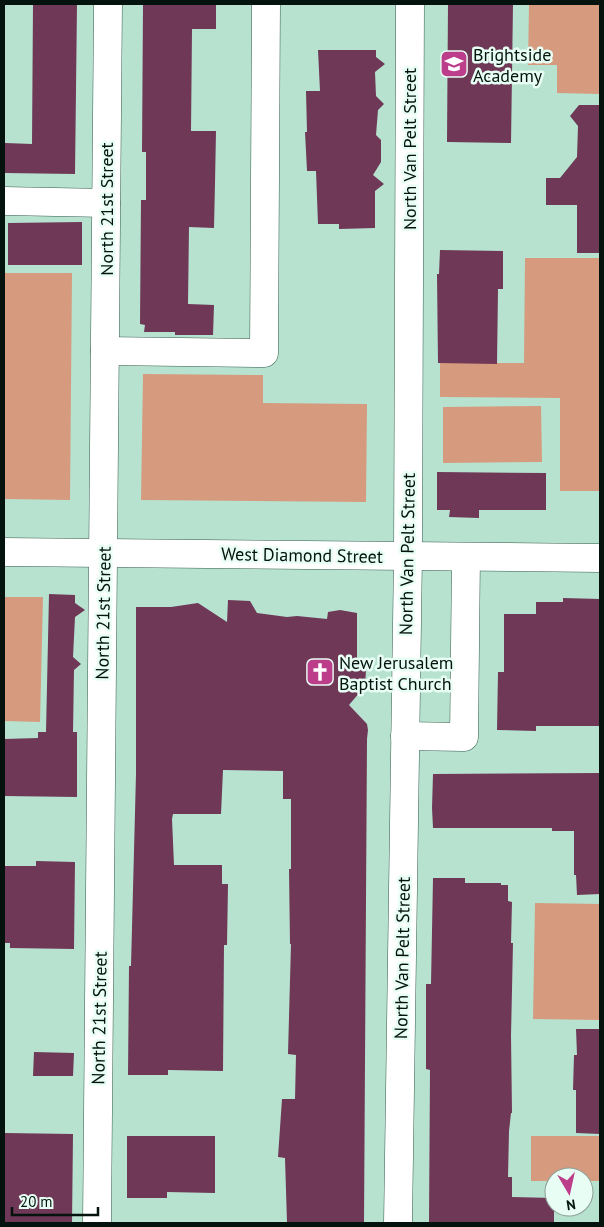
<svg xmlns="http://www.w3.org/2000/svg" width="604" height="1227" viewBox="0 0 604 1227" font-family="'PT Sans',sans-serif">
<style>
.green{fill:#d69b7e}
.building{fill:#6e3856}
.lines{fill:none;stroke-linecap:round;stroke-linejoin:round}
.minor-casing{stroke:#355c4d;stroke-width:29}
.major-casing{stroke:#355c4d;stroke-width:29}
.minor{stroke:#fff;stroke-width:28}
.major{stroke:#fff;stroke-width:28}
.labels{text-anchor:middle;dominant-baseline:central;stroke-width:5;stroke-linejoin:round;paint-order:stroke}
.poi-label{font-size:18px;fill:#04130d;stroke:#e8fef4;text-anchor:start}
.street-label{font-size:18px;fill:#04130d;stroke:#e8fef4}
</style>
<rect width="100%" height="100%" fill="#b7e2d0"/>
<g class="green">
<polygon points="529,4 600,4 600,94 557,93 557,65 528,65"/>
<polygon points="525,258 600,258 600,491 560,491 560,398 440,397 440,363 524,363"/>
<polygon points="4,273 72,273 70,500 4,499"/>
<polygon points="143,374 263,375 263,403 367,404 366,502 141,500"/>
<polygon points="541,406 542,462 443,463 443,407"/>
<polygon points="4,597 43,597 40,722 4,721"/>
<polygon points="535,903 600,904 600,1020 533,1019"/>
<polygon points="531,1136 600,1136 600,1181 584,1181 584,1177 554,1177 554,1181 531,1181"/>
</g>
<g class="building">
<polygon points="33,4 77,4 75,174 5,173 5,143 32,144"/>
<polygon points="143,4 216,4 216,29 192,29 191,131 216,131 215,183 214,228 189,227 188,304 214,305 213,335 175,335 175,332 144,332 145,325 140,324 141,200 146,200 146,152 142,152"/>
<polygon points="448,4 513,4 511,143 447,142"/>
<polygon points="318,50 376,50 376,57 385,64 375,72 376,96 384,104 378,110 376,135 381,140 381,162 373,175 384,184 375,191 375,228 339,229 339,224 318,224 316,171 307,171 305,132 307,132 306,91 320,91"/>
<polygon points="579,105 600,105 600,253 577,253 577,205 546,205 546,178 560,178 577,157 578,126 570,116"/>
<polygon points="82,222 82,265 8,265 8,223"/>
<polygon points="440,250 503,251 503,289 498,289 497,364 438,363 437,274 439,274"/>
<polygon points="437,472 546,473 546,510 479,510 479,518 449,517 450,510 437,510"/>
<polygon points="49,594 75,595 75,603 85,610 75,617 73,657 81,664 74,670 73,732 77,732 77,797 4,796 4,739 38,738 38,732 46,732"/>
<polygon points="563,598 600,599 600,726 536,726 536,731 497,730 498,672 504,672 504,614 536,614 536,602 563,602"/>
<polygon points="228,600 250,601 257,613 287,617 297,616 327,619 328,612 340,610 357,613 357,662 366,670 365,686 349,705 367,724 368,730 367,739 364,1223 287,1223 285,1158 278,1157 282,1099 295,1099 296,1055 288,1054 291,944 290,944 289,869 291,869 291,799 283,799 283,771 223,770 221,814 173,814 172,819 174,865 222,865 222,884 228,884 227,945 224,945 223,1071 168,1070 168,1075 128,1075 129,966 131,966 136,774 136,607 171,607 198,603 227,622"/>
<polygon points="600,773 600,894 577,895 576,875 574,875 574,831 552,831 552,828 433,828 432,808 433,774"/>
<polygon points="36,861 75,862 74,949 10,948 10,943 4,943 4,866 36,866"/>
<polygon points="433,878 465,878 465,883 501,883 501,885 508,885 508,901 512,902 511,943 513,943 511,1036 512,1113 511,1113 509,1131 508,1177 512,1177 512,1197 554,1198 554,1223 429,1223 430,1070 426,1069 426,984 431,984"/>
<polygon points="576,1029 600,1029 600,1134 576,1133 576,1090 573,1090 574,1055 577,1055"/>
<polygon points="34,1052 74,1053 73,1076 33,1076"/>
<polygon points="4,1133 73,1134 72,1223 4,1223"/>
<polygon points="127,1136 215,1136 215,1193 167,1192 167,1198 127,1198"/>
</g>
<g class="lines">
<defs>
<g id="minor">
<polyline points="4,201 106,203"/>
<polyline points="105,351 264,353 266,4"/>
<polyline points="405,736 464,737 466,557"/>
<polyline points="97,1223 108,4"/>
<polyline points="398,1223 408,556 410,4"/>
</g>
<polyline id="major" points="4,552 600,558"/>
</defs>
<use href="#minor" class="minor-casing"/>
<use href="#major" class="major-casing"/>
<use href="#minor" class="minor"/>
<use href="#major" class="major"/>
</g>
<defs>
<symbol id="school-square" viewBox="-11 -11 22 22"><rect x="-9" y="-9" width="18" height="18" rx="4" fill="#bc3d8a" stroke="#e8fef4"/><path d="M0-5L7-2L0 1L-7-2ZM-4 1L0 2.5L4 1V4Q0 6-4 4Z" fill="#fff"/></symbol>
<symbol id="church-square" viewBox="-11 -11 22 22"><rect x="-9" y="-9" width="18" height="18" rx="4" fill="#bc3d8a" stroke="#e8fef4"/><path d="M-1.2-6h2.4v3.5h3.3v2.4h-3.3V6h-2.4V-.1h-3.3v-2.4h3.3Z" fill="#fff"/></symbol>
</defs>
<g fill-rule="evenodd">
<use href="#school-square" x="438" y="48" width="32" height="32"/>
<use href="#church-square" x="304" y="656" width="32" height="32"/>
</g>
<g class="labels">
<g class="poi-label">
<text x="473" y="54">Brightside<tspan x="473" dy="21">Academy</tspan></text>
<text x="339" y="662">New Jerusalem<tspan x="339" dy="21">Baptist Church</tspan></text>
</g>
<g class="street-label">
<text transform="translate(409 149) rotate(-90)">North Van Pelt Street</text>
<text transform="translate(106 209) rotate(-90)">North 21st Street</text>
<text transform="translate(407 554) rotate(-89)">North Van Pelt Street</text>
<text transform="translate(302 555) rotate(1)">West Diamond Street</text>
<text transform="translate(103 613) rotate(-89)">North 21st Street</text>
<text transform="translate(402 958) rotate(-89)">North Van Pelt Street</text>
<text transform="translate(99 1018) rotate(-89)">North 21st Street</text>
</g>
</g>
<rect width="604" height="1227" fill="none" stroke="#04130d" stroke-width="10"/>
<g transform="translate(569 1192) rotate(171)"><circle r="24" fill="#e8fef4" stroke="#8da098"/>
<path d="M0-4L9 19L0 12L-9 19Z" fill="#bc3d8a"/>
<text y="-8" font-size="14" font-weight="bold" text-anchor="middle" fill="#04130d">N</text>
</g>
<path d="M12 1207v8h86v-8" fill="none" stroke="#04130d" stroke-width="2.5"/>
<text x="20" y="1207" font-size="15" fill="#04130d" stroke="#e8fef4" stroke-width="4" paint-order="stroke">20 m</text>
</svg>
